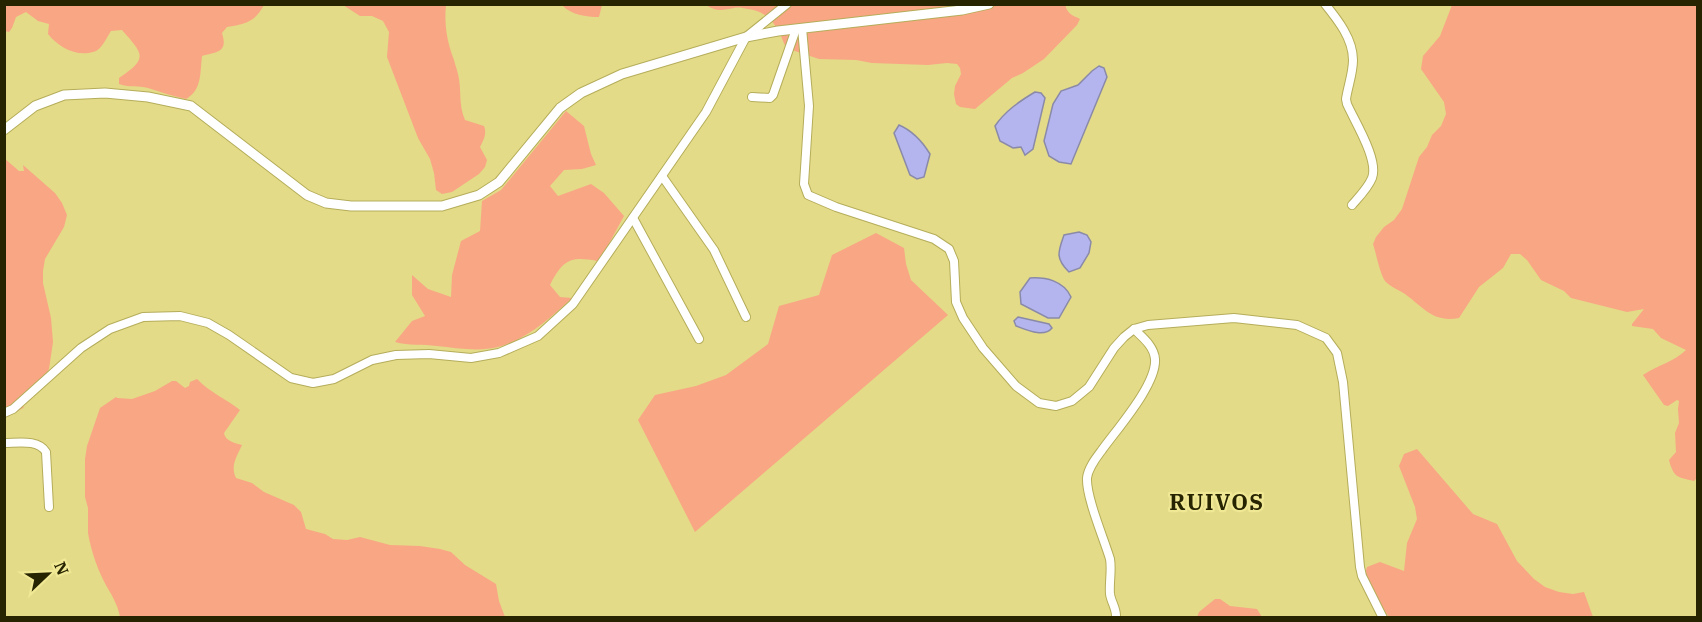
<svg xmlns="http://www.w3.org/2000/svg" width="1702" height="622" viewBox="0 0 1702 622" font-family="'IBM Plex Serif',serif">
<style>
.green{fill:#f9a684}
.water{fill:#b4b5ef;stroke:#8a8aa8;stroke-width:1.5}
.lines{fill:none;stroke-linecap:round;stroke-linejoin:round}
.minor-casing{stroke:#b5ad5a;stroke-width:10}
.tertiary-casing{stroke:#b5ad5a;stroke-width:11}
.minor{stroke:#fff;stroke-width:8}
.tertiary{stroke:#fff;stroke-width:9}
.labels{text-anchor:middle;dominant-baseline:central;stroke-width:4.5;stroke-linejoin:round;paint-order:stroke}
.district-label{font-size:22px;font-weight:bold;letter-spacing:1.5px;fill:#272401;stroke:#f0e894}
</style>
<rect width="100%" height="100%" fill="#e3db88"/>
<g class="green">
<path d="M 5,4 L 264,4 L 264,5 C 255,22 245,24 227,27 L 222,33 C 228,52 218,52 202,56 C 200,73 202,90 186,99 C 172,96 161,92 148,88 C 138,85 131,88 119,84 L 119,78 C 149,58 143,54 122,30 L 111,31 C 107,37 102,48 96,51 C 78,58 59,48 48,34 L 49,24 L 38,21 L 26,12 L 16,17 L 12,28 L 9,32 L 5,31 Z"/>
<path d="M 1065,4 C 1067,14 1072,15 1080,19 L 1077,25 L 1044,59 L 1023,73 L 1012,78 L 975,109 L 960,107 L 956,104 L 954,94 L 955,86 L 961,74 L 960,68 L 957,64 L 947,63 L 928,65 L 872,63 L 856,60 L 819,59 L 786,48 C 778,28 771,12 748,9 C 743,8 738,7 734,8 C 723,10 716,12 706,5 Z"/>
<path d="M 343,5 L 446,5 C 444,24 447,42 454,60 C 455,65 457,69 458,74 C 462,90 458,104 465,120 L 484,126 C 487,134 484,139 480,147 L 487,160 L 485,167 L 479,174 L 452,192 L 442,194 L 436,190 L 434,173 L 430,159 L 418,138 L 387,57 L 389,32 L 383,21 L 372,16 L 360,16 Z"/>
<path d="M 562,5 L 602,5 L 599,17 C 586,17 571,15 562,5 Z"/>
<path d="M 1452,5 L 1697,5 L 1698,474 L 1696,479 L 1694,481 C 1677,477 1674,478 1669,460 L 1676,452 L 1675,433 L 1679,423 L 1678,409 L 1679,401 L 1677,400 L 1668,406 L 1664,405 L 1643,375 C 1658,365 1674,362 1686,350 L 1661,338 L 1653,329 L 1632,326 L 1632,324 L 1644,309 L 1627,312 L 1571,298 L 1564,291 L 1541,280 L 1527,260 L 1520,254 L 1511,254 L 1503,268 L 1479,287 L 1459,318 C 1433,323 1423,307 1405,294 C 1399,290 1389,286 1385,281 C 1380,274 1376,253 1373,244 L 1376,237 L 1384,227 L 1394,220 L 1402,209 L 1419,157 L 1427,147 L 1432,135 L 1441,126 L 1446,114 L 1444,102 L 1421,69 L 1423,56 L 1440,36 Z"/>
<path d="M 566,111 L 584,126 L 591,154 L 596,165 L 582,169 L 564,170 L 550,186 L 558,196 L 591,184 L 604,193 L 624,216 L 605,251 L 597,261 C 570,256 563,260 550,285 L 560,297 L 572,298 C 550,318 528,339 498,347 C 479,352 456,348 437,346 C 423,344 409,346 395,342 L 412,321 L 425,316 L 412,295 L 412,275 L 428,289 L 451,297 L 452,275 L 461,241 L 480,231 L 482,201 L 501,190 Z"/>
<polygon points="4,158 19,171 24,171 23,165 55,193 62,203 67,215 64,227 45,259 43,271 43,283 51,318 53,342 49,369 26,404 21,403 24,407 23,408 5,418"/>
<polygon points="876,233 904,248 906,264 911,280 948,315 695,532 638,420 655,395 696,386 726,375 768,344 779,306 819,295 832,255"/>
<path d="M 197,379 C 209,392 226,399 240,410 L 224,433 C 225,441 235,443 242,445 C 237,456 230,466 236,478 L 252,483 L 264,492 L 294,505 L 301,512 L 306,529 L 325,534 L 333,539 L 347,540 L 360,537 L 390,545 L 420,546 L 440,549 L 451,552 L 465,565 L 496,584 L 499,601 L 505,617 L 120,617 C 118,606 113,597 107,587 C 98,571 91,551 88,533 L 88,508 L 85,497 L 85,459 L 87,446 L 100,408 L 116,397 L 117,398 L 132,399 L 155,391 L 172,381 L 176,381 L 185,388 L 189,386 L 190,382 Z"/>
<polygon points="1417,449 1473,514 1497,524 1517,561 1534,579 1545,587 1559,592 1573,594 1584,592 1593,617 1389,617 1375,599 1365,593 1366,570 1367,567 1380,562 1404,571 1407,543 1417,519 1415,507 1399,466 1404,454"/>
<polygon points="1215,599 1220,599 1230,606 1257,609 1262,617 1197,617 1199,612"/>
</g>
<g class="water">
<polygon points="1099,66 1104,68 1107,77 1071,164 1059,162 1049,156 1044,141 1053,104 1061,91 1078,85 1092,71"/>
<path d="M 1035,92 L 1041,93 L 1045,98 L 1033,149 L 1025,155 L 1021,147 L 1013,148 L 1000,141 L 995,126 C 1005,111 1020,101 1035,92 Z"/>
<path d="M 899,125 C 913,131 922,141 930,154 L 924,177 L 917,179 L 910,175 L 894,133 Z"/>
<path d="M 1079,232 L 1087,235 L 1091,242 L 1089,253 L 1080,268 L 1069,272 C 1055,258 1058,252 1064,235 Z"/>
<path d="M 1030,278 C 1046,277 1064,281 1071,297 L 1059,318 L 1048,318 L 1021,304 L 1020,292 Z"/>
<path d="M 1018,317 L 1049,324 L 1052,328 C 1044,338 1027,330 1016,326 L 1014,321 Z"/>
</g>
<g class="lines">
<defs>
<g id="minor">
<path d="M 1325,4 C 1338,20 1353,39 1353,60 C 1353,73 1348,86 1346,99 L 1347,104 C 1355,122 1379,160 1372,178 C 1368,188 1359,197 1352,205"/>
<polyline points="802,28 809,106 804,184 808,195 836,207 934,239 949,249 954,261 956,302 963,318 983,348 1016,386 1039,403 1056,406 1072,401 1089,387 1114,348 1124,337 1134,329 1148,325 1234,318 1297,325 1326,338 1337,353 1343,382 1360,567 1362,576 1383,618"/>
<polyline points="752,97 770,98 773,95 796,29"/>
<polyline points="662,176 714,250 746,317"/>
<polyline points="633,218 699,339"/>
<polyline points="4,413 13,409 81,348 110,329 143,317 180,316 208,323 229,335 291,378 313,383 334,379 372,360 396,355 429,354 471,358 499,353 538,336 573,304 706,112 746,37 787,4"/>
<path d="M 4,443 C 18,443 38,439 46,452 L 49,507"/>
<path d="M 1116,618 C 1117,609 1111,602 1110,594 C 1109,582 1112,570 1110,559 C 1104,539 1086,497 1087,478 C 1088,468 1096,458 1102,450 C 1117,429 1157,384 1155,359 C 1154,346 1142,337 1134,329"/>
</g>
<polyline id="tertiary" points="4,130 35,106 64,95 105,93 148,97 191,106 307,195 326,203 351,206 442,206 479,195 499,182 560,108 581,93 622,74 746,37 778,31 962,10 989,4"/>
</defs>
<use href="#minor" class="minor-casing"/>
<use href="#tertiary" class="tertiary-casing"/>
<use href="#minor" class="minor"/>
<use href="#tertiary" class="tertiary"/>
</g>
<g class="labels">
<g class="district-label">
<text x="1217" y="501">RUIVOS</text>
</g>
</g>
<rect width="1702" height="622" fill="none" stroke="#272401" stroke-width="12"/>
<g transform="translate(48 574) rotate(67)" stroke="#f0e894" stroke-width="4.5" paint-order="stroke">
<path d="M0-4.5L10 22L0 15L-10 22Z" fill="#272401"/>
<text y="-9" font-size="16" font-weight="bold" text-anchor="middle" fill="#272401">N</text>
</g>
</svg>
